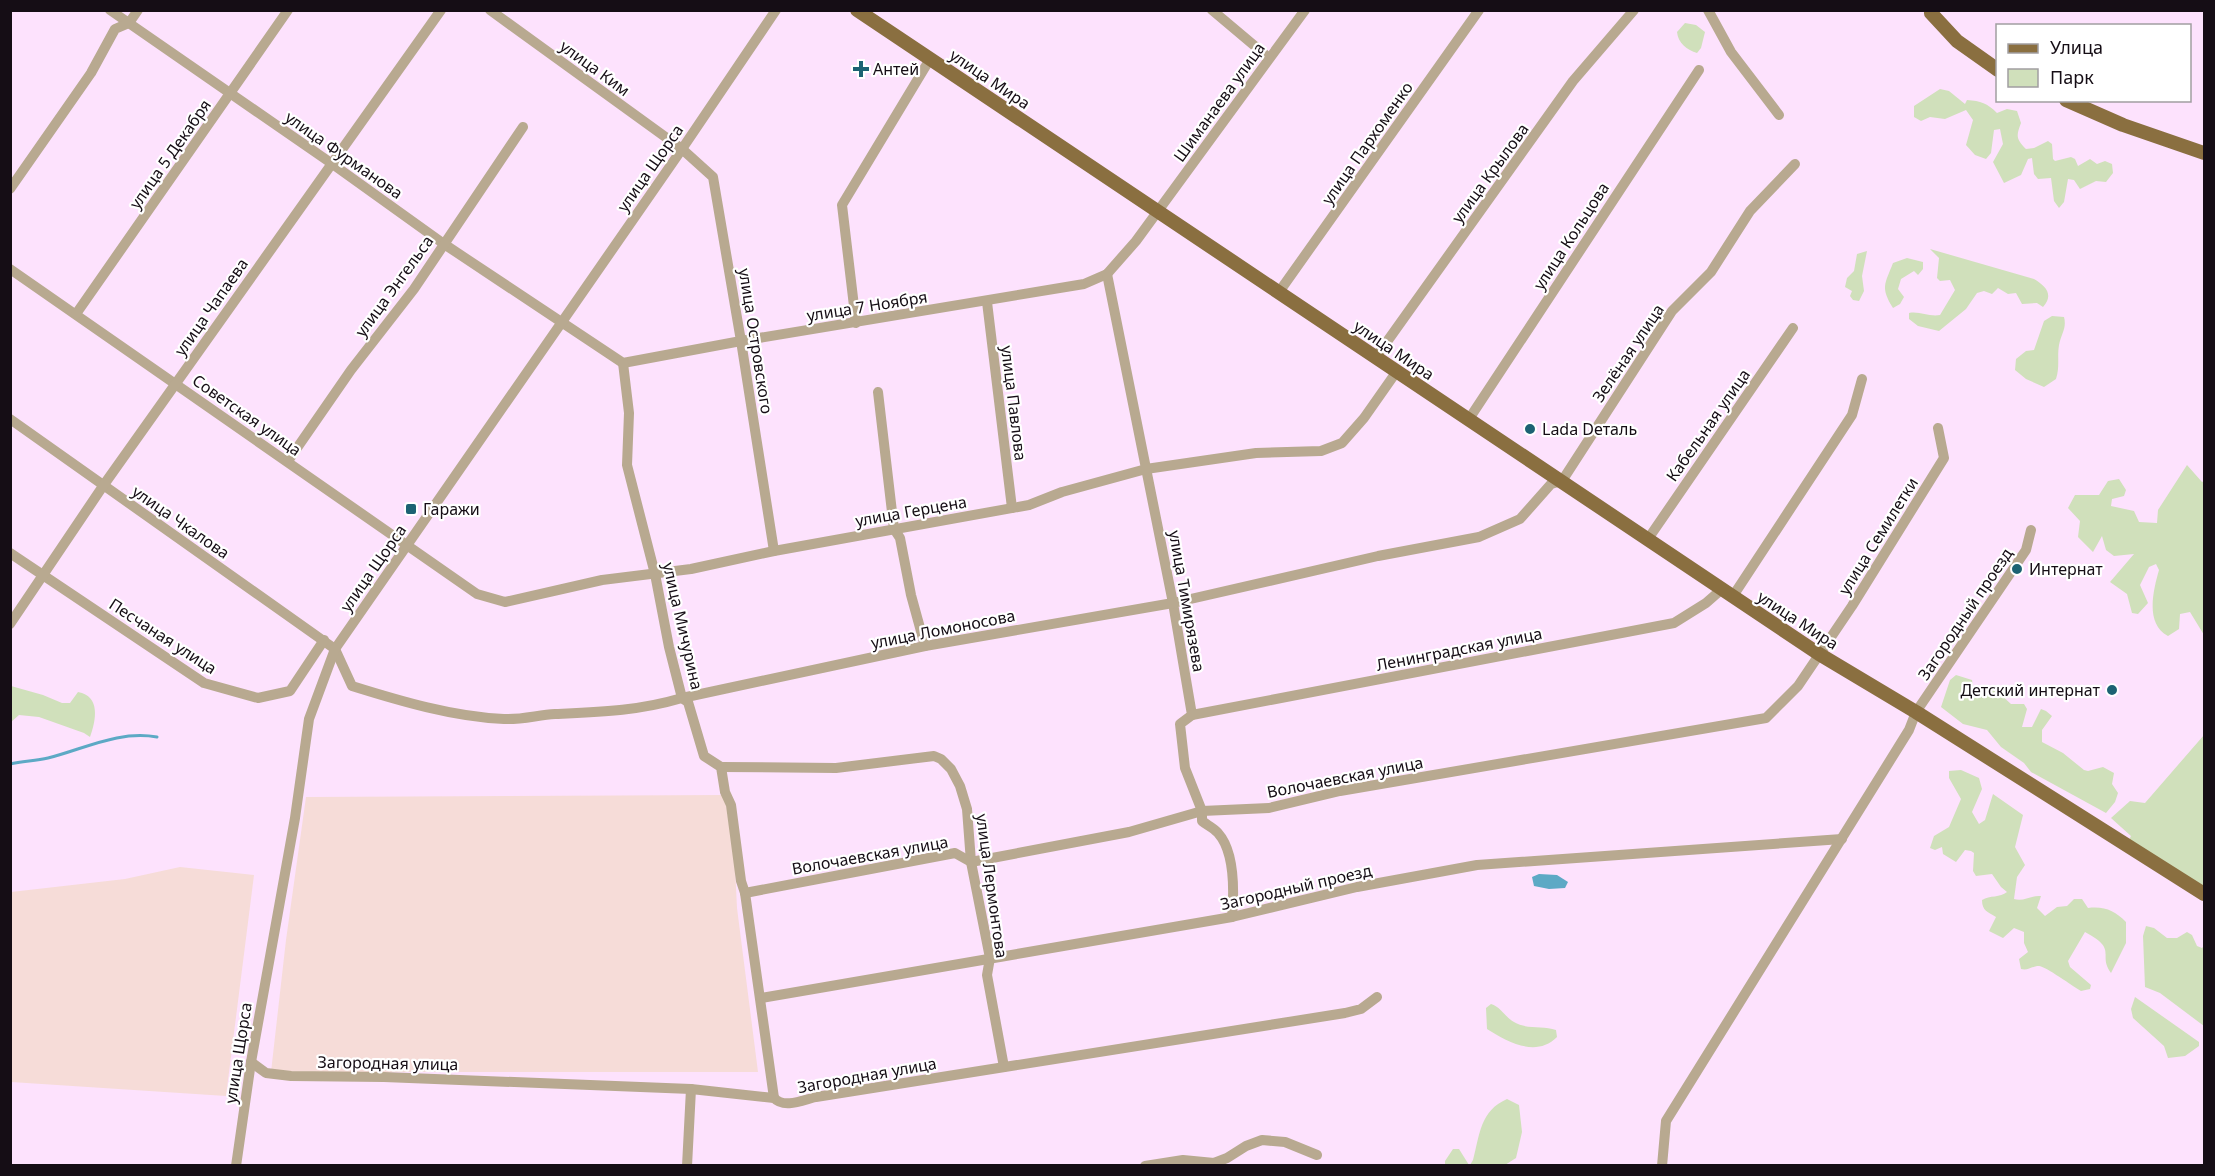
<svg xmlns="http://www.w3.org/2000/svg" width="2215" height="1176" viewBox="0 0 2215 1176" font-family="'Noto Sans',sans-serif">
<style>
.industrial{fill:#f6dcd8}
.green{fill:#d0e0bb}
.water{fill:#5da9c5}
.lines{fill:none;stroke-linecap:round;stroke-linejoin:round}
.stream{stroke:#5da9c5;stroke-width:3}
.minor{stroke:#b8a990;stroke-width:10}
.major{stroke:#8a6f40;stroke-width:14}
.poi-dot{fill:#1c6273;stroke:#fff;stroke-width:2}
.labels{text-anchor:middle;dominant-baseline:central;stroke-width:4.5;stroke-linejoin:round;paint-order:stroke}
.street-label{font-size:16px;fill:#150d15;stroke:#fff}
.poi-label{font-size:16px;fill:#150d15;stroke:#fff;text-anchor:start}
</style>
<rect width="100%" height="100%" fill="#fde2fd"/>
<g class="industrial">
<polygon points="725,795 735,866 737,908 758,1072 271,1072 286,940 306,797"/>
<polygon points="180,867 254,875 226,1096 11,1082 11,892 125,879"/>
</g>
<g class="green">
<path d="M 1685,23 L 1696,25 L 1705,32 L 1701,48 L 1697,53 C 1687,50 1678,43 1677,32 Z"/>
<path d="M 1940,89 L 1949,91 L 1965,104 L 1967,100 C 1981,101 1987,103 1997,113 L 2007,109 L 2017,111 L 2021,123 C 2016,136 2016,139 2026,149 L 2034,148 L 2048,141 L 2052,144 L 2053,159 L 2055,161 L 2071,157 L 2075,159 L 2078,166 L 2090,159 L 2097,164 L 2105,161 L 2112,164 L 2113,173 L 2106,182 L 2096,181 L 2080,189 L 2074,180 L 2068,179 L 2064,202 L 2059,208 L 2054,201 L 2051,178 L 2038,179 L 2034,174 L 2032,158 L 2028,159 L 2021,175 L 2004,183 L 1993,162 L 2003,144 L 2000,129 L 1994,130 L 1991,153 L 1986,159 L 1975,155 L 1966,145 L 1973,120 L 1966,110 L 1945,119 L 1930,117 L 1921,121 L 1914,117 L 1914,106 Z"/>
<path d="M 1930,249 L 2034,279 C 2046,286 2054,295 2043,307 L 2037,303 L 2022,304 L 2016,293 L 2008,294 L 1998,288 L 1992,294 L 1984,291 L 1977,293 L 1966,309 L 1939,331 L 1918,326 L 1909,319 L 1909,313 C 1920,311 1929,317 1940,315 L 1955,290 L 1950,280 L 1940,281 L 1937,278 L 1939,258 Z"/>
<polygon points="1867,251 1862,276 1864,291 1859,301 1853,300 1850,296 1852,291 1845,287 1847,278 1854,271 1857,254"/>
<path d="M 1907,258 L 1923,262 L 1923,269 L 1918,275 L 1914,271 L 1901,279 L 1898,289 L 1904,297 L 1900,304 L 1893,308 C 1880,287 1885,284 1893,263 Z"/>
<path d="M 2052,316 L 2064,317 C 2067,328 2061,334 2059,345 C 2057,357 2060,367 2056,379 L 2044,387 L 2026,379 L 2015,370 L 2016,359 L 2026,351 L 2034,350 L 2044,321 Z"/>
<path d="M 2187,465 L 2202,482 L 2204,481 L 2204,635 L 2190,612 L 2180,614 L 2179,629 L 2168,636 C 2145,624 2153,591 2159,570 L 2156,564 L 2149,567 L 2140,585 L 2148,603 L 2138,614 L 2132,613 L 2127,594 L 2110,582 L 2134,554 L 2114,556 L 2106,550 L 2102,536 L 2093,552 L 2078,537 L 2080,521 L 2068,508 L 2075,495 L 2099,495 L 2108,481 L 2119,479 L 2126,490 L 2124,496 L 2112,499 L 2111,506 L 2134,511 L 2139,522 L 2157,523 L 2158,510 Z"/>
<polygon points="1956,675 1972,680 1974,695 1987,687 2000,694 2011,704 2024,704 2027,709 2022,727 2032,727 2041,709 2046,711 2052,716 2042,730 2042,742 2063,753 2084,770 2088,771 2103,767 2114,773 2112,784 2118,793 2115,802 2106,813 2031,772 2024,763 2001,747 1987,730 1963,724 1941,707 1950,680"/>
<path d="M 11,686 L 43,695 L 62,703 L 70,703 L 78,692 C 101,696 96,721 90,737 L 84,733 L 39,717 L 19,715 L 11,722 Z"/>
<polygon points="2204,735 2204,886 2128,842 2131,836 2111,818 2130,801 2145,803"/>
<path d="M 1961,770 L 1979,778 L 1982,789 L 1972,812 L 1979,824 L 1985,820 L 1993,794 L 2023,815 L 2015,847 L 2025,865 L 2017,877 L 2014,899 C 2024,902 2031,895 2041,896 L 2037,908 L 2045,916 L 2057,907 L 2067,906 L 2074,899 L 2082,899 L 2088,908 C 2105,906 2115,911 2126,922 L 2126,943 L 2111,973 C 2097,954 2119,950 2085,932 L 2068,961 L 2070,967 L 2091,985 L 2090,989 L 2081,991 C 2074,987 2045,966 2039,966 C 2032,966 2028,971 2021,969 L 2019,959 L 2028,952 L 2024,943 L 2024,932 L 2014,928 L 2003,938 L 1989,931 L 1996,917 C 1988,912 1982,911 1982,900 C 1990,895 2000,898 2007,892 L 2001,887 L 1992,874 L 1976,876 L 1973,871 L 1974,853 L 1971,851 L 1965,850 L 1956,862 L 1943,854 L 1942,847 L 1935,850 L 1930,848 L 1934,836 L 1949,827 L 1961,799 L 1949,778 L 1949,771 Z"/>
<polygon points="2146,926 2154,928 2167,938 2177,938 2187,932 2192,935 2197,946 2202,948 2204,946 2204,1026 2160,993 2145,987 2143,936"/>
<polygon points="2135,997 2199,1042 2199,1046 2185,1056 2168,1058 2164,1046 2133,1018 2131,1009"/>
<path d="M 1491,1004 C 1501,1007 1505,1017 1514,1022 C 1527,1030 1543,1025 1556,1030 L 1557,1037 C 1536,1058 1508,1042 1487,1029 L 1486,1008 Z"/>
<path d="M 1507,1099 L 1519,1105 L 1522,1132 L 1516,1158 L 1505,1165 L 1470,1165 L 1473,1160 C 1480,1134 1480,1111 1507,1099 Z"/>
<polygon points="1453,1149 1459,1149 1469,1165 1445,1165 1445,1161"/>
</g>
<polygon class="water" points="1539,874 1557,875 1568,882 1565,888 1549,889 1534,886 1532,877"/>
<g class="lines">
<path class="stream" d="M 10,764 C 23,761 35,761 48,758 C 84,749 119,730 157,737"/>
<g class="minor">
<polyline points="110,10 331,163 444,244 623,363 741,341 1084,284 1107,274 1136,241 1305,10"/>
<polyline points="490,10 682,149 713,177 741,341 774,551"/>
<polyline points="1212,10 1269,58"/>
<polyline points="1708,10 1731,52 1779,115"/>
<polyline points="10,189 91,73 115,29 129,23 138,10"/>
<polyline points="10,269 477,594 505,602 602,580 691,569 774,551 1029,505 1062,492 1146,469 1256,453 1321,451 1342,443 1364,418 1397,371"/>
<path d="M 1107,274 L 1173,603 L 1192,715 L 1180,724 L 1185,768 L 1202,811 L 1202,821 C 1207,825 1214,828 1218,833 C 1235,852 1234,893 1232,917"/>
<polyline points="1279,292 1479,10"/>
<polyline points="987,302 1012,508"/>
<polyline points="76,314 288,10"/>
<polyline points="856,323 842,205 930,59"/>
<polyline points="1376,357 1573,81 1634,10"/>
<polyline points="623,363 629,413 627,465 655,574 669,647 682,698 688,702 704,756 721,767 725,792 731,805 741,881 745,893 774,1098"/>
<polyline points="878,392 894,529 900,538 911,595 925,646"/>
<path d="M 10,419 L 335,649 L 352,686 C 400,701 454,717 504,719 C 521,720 538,715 555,714 C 600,712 638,711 682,698 L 925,646 L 1173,603 L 1378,556 L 1479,537 L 1520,519 L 1551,484 L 1562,481 L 1672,311 L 1711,272 L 1750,211 L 1795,164"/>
<polyline points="1469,419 1699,70"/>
<polyline points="288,461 351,370 414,289 523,127"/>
<polyline points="1648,539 1793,328"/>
<polyline points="10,553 204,683 258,698 290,691 324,640"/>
<polyline points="1733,596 1852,415 1862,379"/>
<polyline points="10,624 103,486 441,10"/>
<polyline points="1192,715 1674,623 1706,603 1722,589"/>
<polyline points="721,767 836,768 934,756 941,759 951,769 960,786 967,809 971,862 990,958 987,975 1004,1067"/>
<polyline points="745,893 955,853 971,862 1129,832 1202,811 1269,808 1340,791 1766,718 1798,686 1852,606 1944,458 1938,428"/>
<polyline points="761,998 1232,917 1357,887 1477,865 1842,839"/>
<path d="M 251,1062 L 266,1073 L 291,1076 L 384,1077 L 691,1089 L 774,1098 C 784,1109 803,1100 816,1097 L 1345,1013 L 1361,1009 L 1377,997"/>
<polyline points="236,1166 251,1062 295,818 309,719 335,649 682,149 776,10"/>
<polyline points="687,1166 691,1089"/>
<polyline points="1145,1166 1183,1160 1214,1163 1227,1158 1246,1146 1262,1140 1285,1142 1317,1155"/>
<polyline points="1662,1166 1666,1121 1909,730 1916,712 2026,550 2031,530"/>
</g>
<g class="major">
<polyline points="857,10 1819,654 1916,712 2204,894"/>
<polyline points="1933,10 1931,13 1957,41 1998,70"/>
<polyline points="2066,100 2123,125 2204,153"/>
</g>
</g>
<g class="poi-dot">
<path d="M858 60h6v6h6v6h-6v6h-6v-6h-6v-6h6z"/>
<circle cx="1530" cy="429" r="6"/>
<rect x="405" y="503" width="12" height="12" rx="3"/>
<circle cx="2017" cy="569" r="6"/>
<circle cx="2112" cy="690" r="6"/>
</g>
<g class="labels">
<g class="street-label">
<text transform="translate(595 68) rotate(36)">улица Ким</text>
<text transform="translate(990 79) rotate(34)">улица Мира</text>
<text transform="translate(1219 102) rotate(-54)">Шиманаева улица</text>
<text transform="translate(1367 143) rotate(-55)">улица Пархоменко</text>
<text transform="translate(170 154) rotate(-55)">улица 5 Декабря</text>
<text transform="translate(344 155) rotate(35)">улица Фурманова</text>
<text transform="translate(650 168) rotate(-55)">улица Щорса</text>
<text transform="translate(1490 173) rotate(-54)">улица Крылова</text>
<text transform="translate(1571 236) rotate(-57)">улица Кольцова</text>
<text transform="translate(394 286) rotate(-54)">улица Энгельса</text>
<text transform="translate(867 306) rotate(-9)">улица 7 Ноября</text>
<text transform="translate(211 307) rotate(-55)">улица Чапаева</text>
<text transform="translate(756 341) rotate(81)">улица Островского</text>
<text transform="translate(1394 350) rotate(34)">улица Мира</text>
<text transform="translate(1628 353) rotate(-56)">Зелёная улица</text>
<text transform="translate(1014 403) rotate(83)">улица Павлова</text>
<text transform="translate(247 415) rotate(35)">Советская улица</text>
<text transform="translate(1708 425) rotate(-55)">Кабельная улица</text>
<text transform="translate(911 511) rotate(-10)">улица Герцена</text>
<text transform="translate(181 522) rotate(35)">улица Чкалова</text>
<text transform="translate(1878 536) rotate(-58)">улица Семилетки</text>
<text transform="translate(373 568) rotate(-55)">улица Щорса</text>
<text transform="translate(1187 601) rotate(80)">улица Тимирязева</text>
<text transform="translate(1965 614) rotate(-56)">Загородный проезд</text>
<text transform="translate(1798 620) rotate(33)">улица Мира</text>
<text transform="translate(683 626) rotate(77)">улица Мичурина</text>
<text transform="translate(943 629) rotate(-11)">улица Ломоносова</text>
<text transform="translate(163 636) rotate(33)">Песчаная улица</text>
<text transform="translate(1459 649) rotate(-11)">Ленинградская улица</text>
<text transform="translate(1345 777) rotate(-11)">Волочаевская улица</text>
<text transform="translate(870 855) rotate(-10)">Волочаевская улица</text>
<text transform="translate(992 886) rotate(82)">улица Лермонтова</text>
<text transform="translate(1296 887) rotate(-13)">Загородный проезд</text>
<text transform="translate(238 1053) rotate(-81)">улица Щорса</text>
<text transform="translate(388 1063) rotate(1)">Загородная улица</text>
<text transform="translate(867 1075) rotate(-10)">Загородная улица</text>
</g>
<g class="poi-label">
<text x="873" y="69">Антей</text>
<text x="1542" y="429">Lada Dеталь</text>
<text x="423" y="509">Гаражи</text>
<text x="2029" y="569">Интернат</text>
<text x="2100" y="690" text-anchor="end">Детский интернат</text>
</g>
</g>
<rect width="2215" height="1176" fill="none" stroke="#150d15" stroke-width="24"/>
<rect x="1996" y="24" width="195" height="78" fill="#ffffff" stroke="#a19ea1" stroke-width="1.5"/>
<rect x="2008" y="44" width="30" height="9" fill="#8a6f40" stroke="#a19ea1" stroke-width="1.5"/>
<text x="2050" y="54" font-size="18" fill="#150d15">Улица</text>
<rect x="2008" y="69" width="30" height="18" fill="#d0e0bb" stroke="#a19ea1" stroke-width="1.5"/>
<text x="2050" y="84" font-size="18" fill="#150d15">Парк</text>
</svg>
